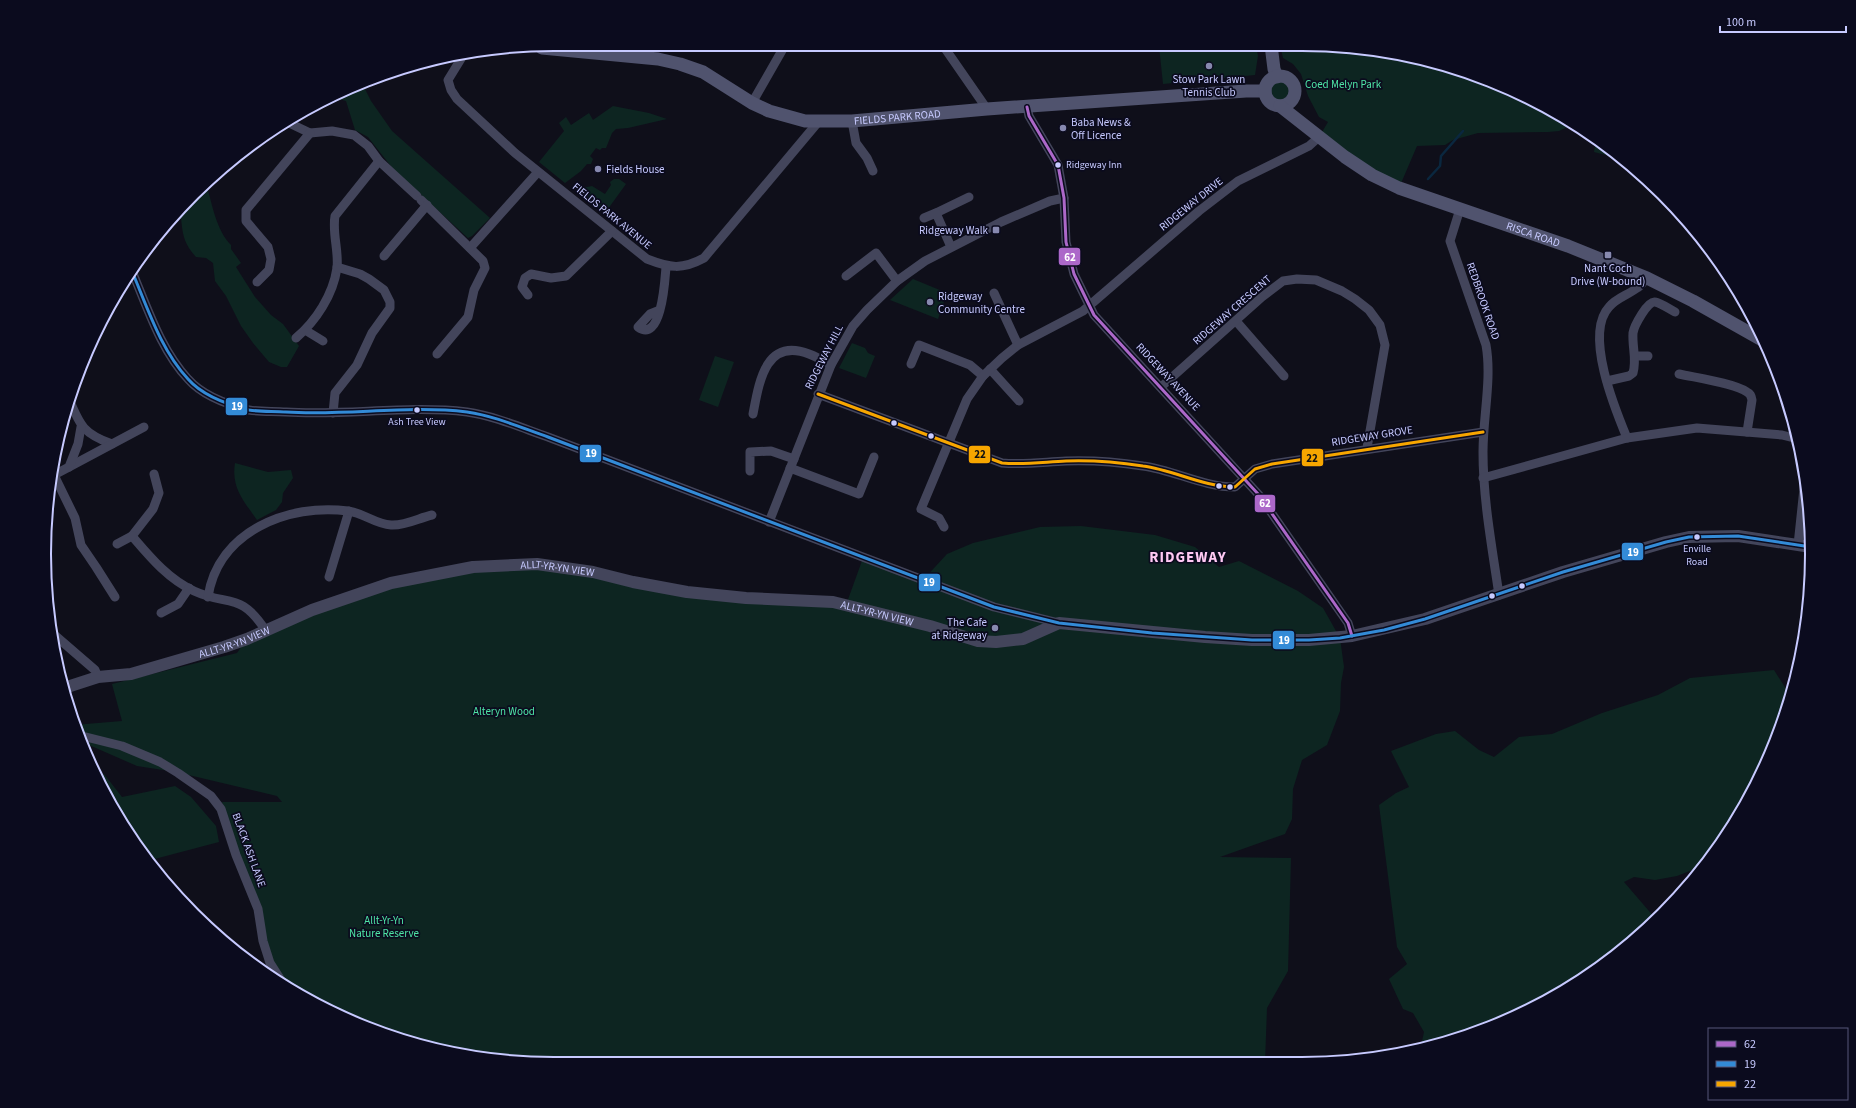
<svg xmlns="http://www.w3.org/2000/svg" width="1856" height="1108" viewBox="0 0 1856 1108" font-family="'Source Sans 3',sans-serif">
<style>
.green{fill:#0d2521}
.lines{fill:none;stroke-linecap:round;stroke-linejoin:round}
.stream{stroke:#0a273f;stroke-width:2.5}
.minor{stroke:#43455b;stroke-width:9}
.tertiary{stroke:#43455b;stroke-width:12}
.secondary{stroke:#50536e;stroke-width:13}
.bus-1-casing{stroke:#0b0b1e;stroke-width:6}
.bus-2-casing{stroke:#0b0b1e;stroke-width:6}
.bus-3-casing{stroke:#0b0b1e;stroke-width:6}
.bus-1{stroke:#ac68c9;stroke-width:3}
.bus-2{stroke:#338bd7;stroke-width:3}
.bus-3{stroke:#f7a600;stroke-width:3}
.poi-dot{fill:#8789af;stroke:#0b0b1e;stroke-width:1.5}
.bus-dot{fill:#c7caff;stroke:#0b0b1e;stroke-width:1.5}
.labels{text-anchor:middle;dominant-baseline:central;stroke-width:3.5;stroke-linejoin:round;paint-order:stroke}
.bus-label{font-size:10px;fill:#c7caff;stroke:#0b0b1e}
.poi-label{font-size:11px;fill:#c7caff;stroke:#0b0b1e;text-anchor:start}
.park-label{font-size:11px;fill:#4ee4a6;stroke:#0b0b1e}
.street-label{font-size:11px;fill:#c7caff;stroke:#0b0b1e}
.district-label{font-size:15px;font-weight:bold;letter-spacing:1px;fill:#ffc9f4;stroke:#0b0b1e}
.rim{fill:none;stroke:#c7caff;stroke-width:2}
.line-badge{stroke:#0b0b1e;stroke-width:1.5}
.badge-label{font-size:11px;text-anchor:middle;font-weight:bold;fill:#fff}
.pale-badge-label{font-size:11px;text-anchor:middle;font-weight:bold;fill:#111}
</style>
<rect width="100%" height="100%" fill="#0f0f1a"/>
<g class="green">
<polygon points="1256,45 1258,56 1255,75 1163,84 1159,46"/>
<polygon points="1280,45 1336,45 1466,71 1574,124 1559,131 1548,132 1478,133 1453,140 1445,145 1417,146 1399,188 1319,137 1328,122 1319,117 1308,96 1301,74 1293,64 1283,58"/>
<circle cx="1280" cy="91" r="11"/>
<polygon points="362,83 371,101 392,131 490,218 472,236 468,238 394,170 368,137 355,130 346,101 329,96"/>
<polygon points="613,106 649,113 667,119 628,128 616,129 612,133 606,148 602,148 600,150 596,148 590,156 593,159 591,164 587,164 581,171 565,183 539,162 564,131 559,123 566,117 571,125 589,113 593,120"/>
<polygon points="1596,139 1621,159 1594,152"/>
<polygon points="614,179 619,179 626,184 605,213 576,191 582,188 592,186 605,194 611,185 610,182"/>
<path d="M 206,183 C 212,203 216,230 231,245 L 231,249 L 241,263 L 236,267 L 255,297 L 271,315 L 283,324 L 299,346 L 287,367 L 281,367 L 269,362 L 253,343 L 241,326 L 226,296 L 215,281 L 213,263 L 206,258 L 196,257 C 181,240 183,231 180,210 L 193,194 Z"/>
<polygon points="913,279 947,293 938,319 890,300"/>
<polygon points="852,343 865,348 868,353 875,356 866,378 839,368"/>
<polygon points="715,356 734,362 718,407 699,400"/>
<path d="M 235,463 L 268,472 L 291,470 L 293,478 L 283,493 L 282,502 L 276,510 L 257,520 C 244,501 231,488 235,463 Z"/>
<polygon points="1081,526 1155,535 1195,547 1219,567 1239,561 1298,591 1323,608 1340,638 1344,667 1341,683 1340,711 1327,745 1302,760 1293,789 1292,819 1285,834 1220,857 1291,858 1288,971 1267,1008 1265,1063 520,1063 390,1037 356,1020 353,1017 348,1016 290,988 270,963 258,909 236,855 222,802 282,802 277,796 176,772 137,766 89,745 79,737 74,725 122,721 112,684 237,653 247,639 391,583 537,564 633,582 846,605 863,558 923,580 947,554 973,543 1040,527"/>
<polygon points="1774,670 1790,695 1773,749 1726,838 1700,867 1677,876 1655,880 1634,877 1624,882 1655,918 1638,937 1557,996 1466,1037 1421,1046 1424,1032 1413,1013 1403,1009 1389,979 1407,964 1397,947 1379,805 1396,793 1409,787 1391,751 1436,734 1455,731 1479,750 1494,757 1519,737 1552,734 1602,713 1658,695 1690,678"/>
<polygon points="94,773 104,774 122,797 175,786 191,797 216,826 219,842 147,861"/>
</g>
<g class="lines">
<polyline class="stream" points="1428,179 1440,166 1441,156 1463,131"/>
<g class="minor">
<polyline points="944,47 987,109"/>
<path d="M 464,54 L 448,80 L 451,90 L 457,99 L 515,153 L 647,259 C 670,268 682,270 704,258 L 819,121"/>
<polyline points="752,103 784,47"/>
<polyline points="1027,107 1029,116 1058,165 1064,198 1066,242 1074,274 1094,315 1259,495 1348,623 1352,636"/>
<polyline points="852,121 856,143 867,158 873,171"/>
<polyline points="287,122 310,133 332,131 354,135 368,146 379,161 417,196"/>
<polyline points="421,200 483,261 485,268 474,290 468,317 437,354"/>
<path d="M 1460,209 L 1450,241 L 1486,345 C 1492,379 1483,416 1483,452 C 1483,499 1492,547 1499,595"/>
<polyline points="936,213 969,197"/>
<polyline points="924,218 936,213 951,247"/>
<polyline points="470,248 538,172"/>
<polyline points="384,256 427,205"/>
<path d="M 131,269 C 147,306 160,349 188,379 C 202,395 229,405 249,410 C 261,412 274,411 286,412 C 346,416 407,405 467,412 C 495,416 522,428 548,437 L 994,607 L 1059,623"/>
<polyline points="846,276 876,253 897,281"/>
<polyline points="257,282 269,270 271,259 268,247 246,221 246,210 310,133"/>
<polyline points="994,293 1018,345"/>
<polyline points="528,295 522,287 525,278 531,274 551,278 566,276 612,231"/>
<path d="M 660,310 L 650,314 L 638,327 C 662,344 665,278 666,267"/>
<polyline points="1236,321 1284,376"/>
<polyline points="305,330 323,341"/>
<path d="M 296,338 C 316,321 333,295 337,268 C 339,251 332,233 335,216 L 379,161"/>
<polyline points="1636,356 1648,356"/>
<polyline points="911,364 919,345 970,365 983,376"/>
<polyline points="990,369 1019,401"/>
<path d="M 1679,374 C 1697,378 1733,383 1747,392 C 1751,394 1751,396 1752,400 L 1747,432"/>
<path d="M 1607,381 L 1629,376 L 1633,373 C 1637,359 1632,347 1633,333 C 1634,326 1648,300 1655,302 C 1661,303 1669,309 1675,312"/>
<polyline points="1161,387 1262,297 1283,281 1297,279 1316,280 1342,291 1355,299 1369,310 1380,325 1385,345 1367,448"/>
<path d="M 818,394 L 1002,463 C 1024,465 1044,462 1066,461 C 1092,460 1117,462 1143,466 C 1174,470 1203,487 1235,487 L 1255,469 L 1272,464 L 1483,432"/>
<path d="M 69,399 C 80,426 84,434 112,444"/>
<polyline points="333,413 335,393 357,365 372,333 390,308 390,302 384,290 369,279 360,274 337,267"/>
<path d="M 753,414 C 759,383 765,337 809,354 C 817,357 824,361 831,365"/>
<path d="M 1627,438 C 1615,409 1584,334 1609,307 C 1616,298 1628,295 1637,288 C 1641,286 1644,281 1647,278"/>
<polyline points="69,467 144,427"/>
<polyline points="790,468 859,494 874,457"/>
<polyline points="750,471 750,452 771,451 794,459"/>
<path d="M 154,474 L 159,493 L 153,509 L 132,536 C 150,557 168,579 194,591 C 229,607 240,591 266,631"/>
<polyline points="54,475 75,518 81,545 96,567 115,597"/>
<polyline points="52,476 69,467 78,444 81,427"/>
<polyline points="1483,478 1627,438 1697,428 1782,435 1794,438 1799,443"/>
<polyline points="769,522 831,365 853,326 867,310 897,281 925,261 1001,222 1050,201 1064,198"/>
<polyline points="944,527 939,518 921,509 967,399 983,376 1002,358 1018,345 1083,311 1199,211 1238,181 1309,146 1319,137"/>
<polyline points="117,544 132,536"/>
<polyline points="1798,545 1805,479"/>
<polyline points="329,577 349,511"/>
<path d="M 208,597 C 218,531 289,503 348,511 C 364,513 375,524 391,525 C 405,526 419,518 432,515"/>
<polyline points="161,613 178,604 189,588"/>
<polyline points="51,632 95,670 98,677"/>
<polyline points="78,735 122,746 160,762 178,773 211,796 221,809 236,855 258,909 263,941 270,963 284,985"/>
</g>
<path class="tertiary" id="s1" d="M 64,688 L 98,677 L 131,674 L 224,647 L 247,639 L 312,610 L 391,583 L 473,567 L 537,564 L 593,572 L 633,582 L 687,592 L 746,598 L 833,602 L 930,626 L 978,641 L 996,642 L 1023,639 L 1059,623 L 1205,637 L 1252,640 L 1309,640 L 1352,636 L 1425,619 L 1563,572 L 1666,542 L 1689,537 L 1738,536 L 1811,547"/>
<g class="secondary">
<polyline points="1271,45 1274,69 1277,77"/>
<path id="s2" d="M 542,48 L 658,59 L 680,64 L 703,72 L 752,103 L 769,111 L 805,121 L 852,121 L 987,109 L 1246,91 L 1265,91"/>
<circle cx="1280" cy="91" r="15"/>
<path id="s3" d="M 1280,106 L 1345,157 L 1372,175 L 1399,188 L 1568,246 L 1647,278 L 1693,301 L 1764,341"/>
</g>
<defs>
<polyline id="bus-1" points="1027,107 1029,116 1058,165 1064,198 1066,242 1074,274 1094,315 1259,495 1348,623 1352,636"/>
<path id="bus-2" d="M 131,269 C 147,306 160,349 188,379 C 202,395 229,405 249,410 C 261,412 274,411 286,412 C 346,416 407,405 467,412 C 495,416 522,428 548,437 L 994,607 L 1059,623 L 1152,633 L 1252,640 L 1309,640 L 1340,638 L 1384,630 L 1425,619 L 1563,572 L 1666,542 L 1689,537 L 1738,536 L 1811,547"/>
<path id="bus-3" d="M 818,394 L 1002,463 C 1024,465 1044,462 1066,461 C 1092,460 1117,462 1143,466 C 1174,470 1203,487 1235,487 L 1255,469 L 1272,464 L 1483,432"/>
</defs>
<use href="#bus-1" class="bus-1-casing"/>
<use href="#bus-2" class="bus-2-casing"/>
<use href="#bus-3" class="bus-3-casing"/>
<use href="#bus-1" class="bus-1"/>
<use href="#bus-2" class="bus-2"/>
<use href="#bus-3" class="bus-3"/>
</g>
<g class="poi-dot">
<circle cx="1209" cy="66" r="4"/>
<circle cx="1063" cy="128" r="4"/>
<circle cx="598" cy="169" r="4"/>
<rect x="992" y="226" width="8" height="8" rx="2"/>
<rect x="1604" y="251" width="8" height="8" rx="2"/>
<circle cx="930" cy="302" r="4"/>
<circle cx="995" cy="628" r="4"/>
</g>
<g class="bus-dot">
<circle cx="1058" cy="165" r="3.5"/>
<circle cx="417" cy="410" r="3.5"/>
<circle cx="894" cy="423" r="3.5"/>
<circle cx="931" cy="436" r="3.5"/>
<circle cx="1219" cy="486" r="3.5"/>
<circle cx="1230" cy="487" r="3.5"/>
<circle cx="1697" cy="537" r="3.5"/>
<circle cx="1522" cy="586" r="3.5"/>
<circle cx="1492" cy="596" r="3.5"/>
</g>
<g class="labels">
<g class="bus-label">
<text x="1066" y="165" text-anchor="start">Ridgeway Inn</text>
<text x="417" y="422">Ash Tree View</text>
<text x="1697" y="549">Enville<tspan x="1697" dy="13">Road</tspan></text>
</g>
<g class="poi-label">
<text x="1209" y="79" text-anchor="middle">Stow Park Lawn<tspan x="1209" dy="13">Tennis Club</tspan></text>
<text x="1071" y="122">Baba News &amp;<tspan x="1071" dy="13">Off Licence</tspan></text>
<text x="606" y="169">Fields House</text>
<text x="988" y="230" text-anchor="end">Ridgeway Walk</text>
<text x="1608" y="268" text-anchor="middle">Nant Coch<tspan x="1608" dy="13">Drive (W-bound)</tspan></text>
<text x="938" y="296">Ridgeway<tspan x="938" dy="13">Community Centre</tspan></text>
<text x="987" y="622" text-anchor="end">The Cafe<tspan x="987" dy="13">at Ridgeway</tspan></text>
</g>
<g class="park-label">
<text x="1343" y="84">Coed Melyn Park</text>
<text x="504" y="711">Alteryn Wood</text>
<text x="384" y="920">Allt-Yr-Yn<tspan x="384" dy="13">Nature Reserve</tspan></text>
</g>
<g class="street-label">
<text stroke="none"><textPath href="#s2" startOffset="370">FIELDS PARK ROAD</textPath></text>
<text transform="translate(1191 204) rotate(-39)">RIDGEWAY DRIVE</text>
<text transform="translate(612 216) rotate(39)">FIELDS PARK AVENUE</text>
<text stroke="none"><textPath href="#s3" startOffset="287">RISCA ROAD</textPath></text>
<text transform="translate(1483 301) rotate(71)">REDBROOK ROAD</text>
<text transform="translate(1232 310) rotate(-41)">RIDGEWAY CRESCENT</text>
<text transform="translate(824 357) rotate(-63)">RIDGEWAY HILL</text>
<text transform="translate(1168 377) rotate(47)">RIDGEWAY AVENUE</text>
<text transform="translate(1372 436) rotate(-9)">RIDGEWAY GROVE</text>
<text stroke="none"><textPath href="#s1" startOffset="513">ALLT-YR-YN VIEW</textPath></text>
<text stroke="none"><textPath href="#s1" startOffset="837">ALLT-YR-YN VIEW</textPath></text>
<text stroke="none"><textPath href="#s1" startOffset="177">ALLT-YR-YN VIEW</textPath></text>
<text transform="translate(249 850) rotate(70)">BLACK ASH LANE</text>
</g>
<g class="district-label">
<text x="1188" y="557">RIDGEWAY</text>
</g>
</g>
<path d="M0 0H1856V1108H0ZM554 51H1302A503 503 0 0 1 1805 554V554A503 503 0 0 1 1302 1057H554A503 503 0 0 1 51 554V554A503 503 0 0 1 554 51Z" fill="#0b0b1e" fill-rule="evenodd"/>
<path class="rim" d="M554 51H1302A503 503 0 0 1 1805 554V554A503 503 0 0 1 1302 1057H554A503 503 0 0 1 51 554V554A503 503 0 0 1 554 51Z"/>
<g class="line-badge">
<rect x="1058" y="247" width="23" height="19" rx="4" fill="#ac68c9"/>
<rect x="225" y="397" width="23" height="19" rx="4" fill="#338bd7"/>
<rect x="579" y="444" width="23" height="19" rx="4" fill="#338bd7"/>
<rect x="968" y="445" width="23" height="19" rx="4" fill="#f7a600"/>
<rect x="1301" y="448" width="23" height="19" rx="4" fill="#f7a600"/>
<rect x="1254" y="494" width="22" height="19" rx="4" fill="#ac68c9"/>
<rect x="1621" y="542" width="23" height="19" rx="4" fill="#338bd7"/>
<rect x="918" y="573" width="23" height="19" rx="4" fill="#338bd7"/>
<rect x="1272" y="630" width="23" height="20" rx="4" fill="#338bd7"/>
</g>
<g class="badge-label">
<text x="1070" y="261">62</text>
<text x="237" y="410">19</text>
<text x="591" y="457">19</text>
<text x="1265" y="507">62</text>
<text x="1633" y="556">19</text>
<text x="929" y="586">19</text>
<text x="1284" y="644">19</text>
</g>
<g class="pale-badge-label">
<text x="980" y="458">22</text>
<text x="1312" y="462">22</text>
</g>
<rect x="1708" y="1028" width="140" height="72" fill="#0b0b1e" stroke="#565778"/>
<rect x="1716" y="1041" width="20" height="6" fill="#ac68c9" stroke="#565778"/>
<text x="1744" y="1048" font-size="12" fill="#c7caff">62</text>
<rect x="1716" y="1061" width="20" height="6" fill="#338bd7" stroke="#565778"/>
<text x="1744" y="1068" font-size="12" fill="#c7caff">19</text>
<rect x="1716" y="1081" width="20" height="6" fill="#f7a600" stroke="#565778"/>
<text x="1744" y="1088" font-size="12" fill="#c7caff">22</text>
<path d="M1720 26v6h126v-6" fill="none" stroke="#c7caff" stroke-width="2"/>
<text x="1726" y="26" font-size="12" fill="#c7caff" stroke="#0b0b1e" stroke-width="3" paint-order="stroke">100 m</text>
</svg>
